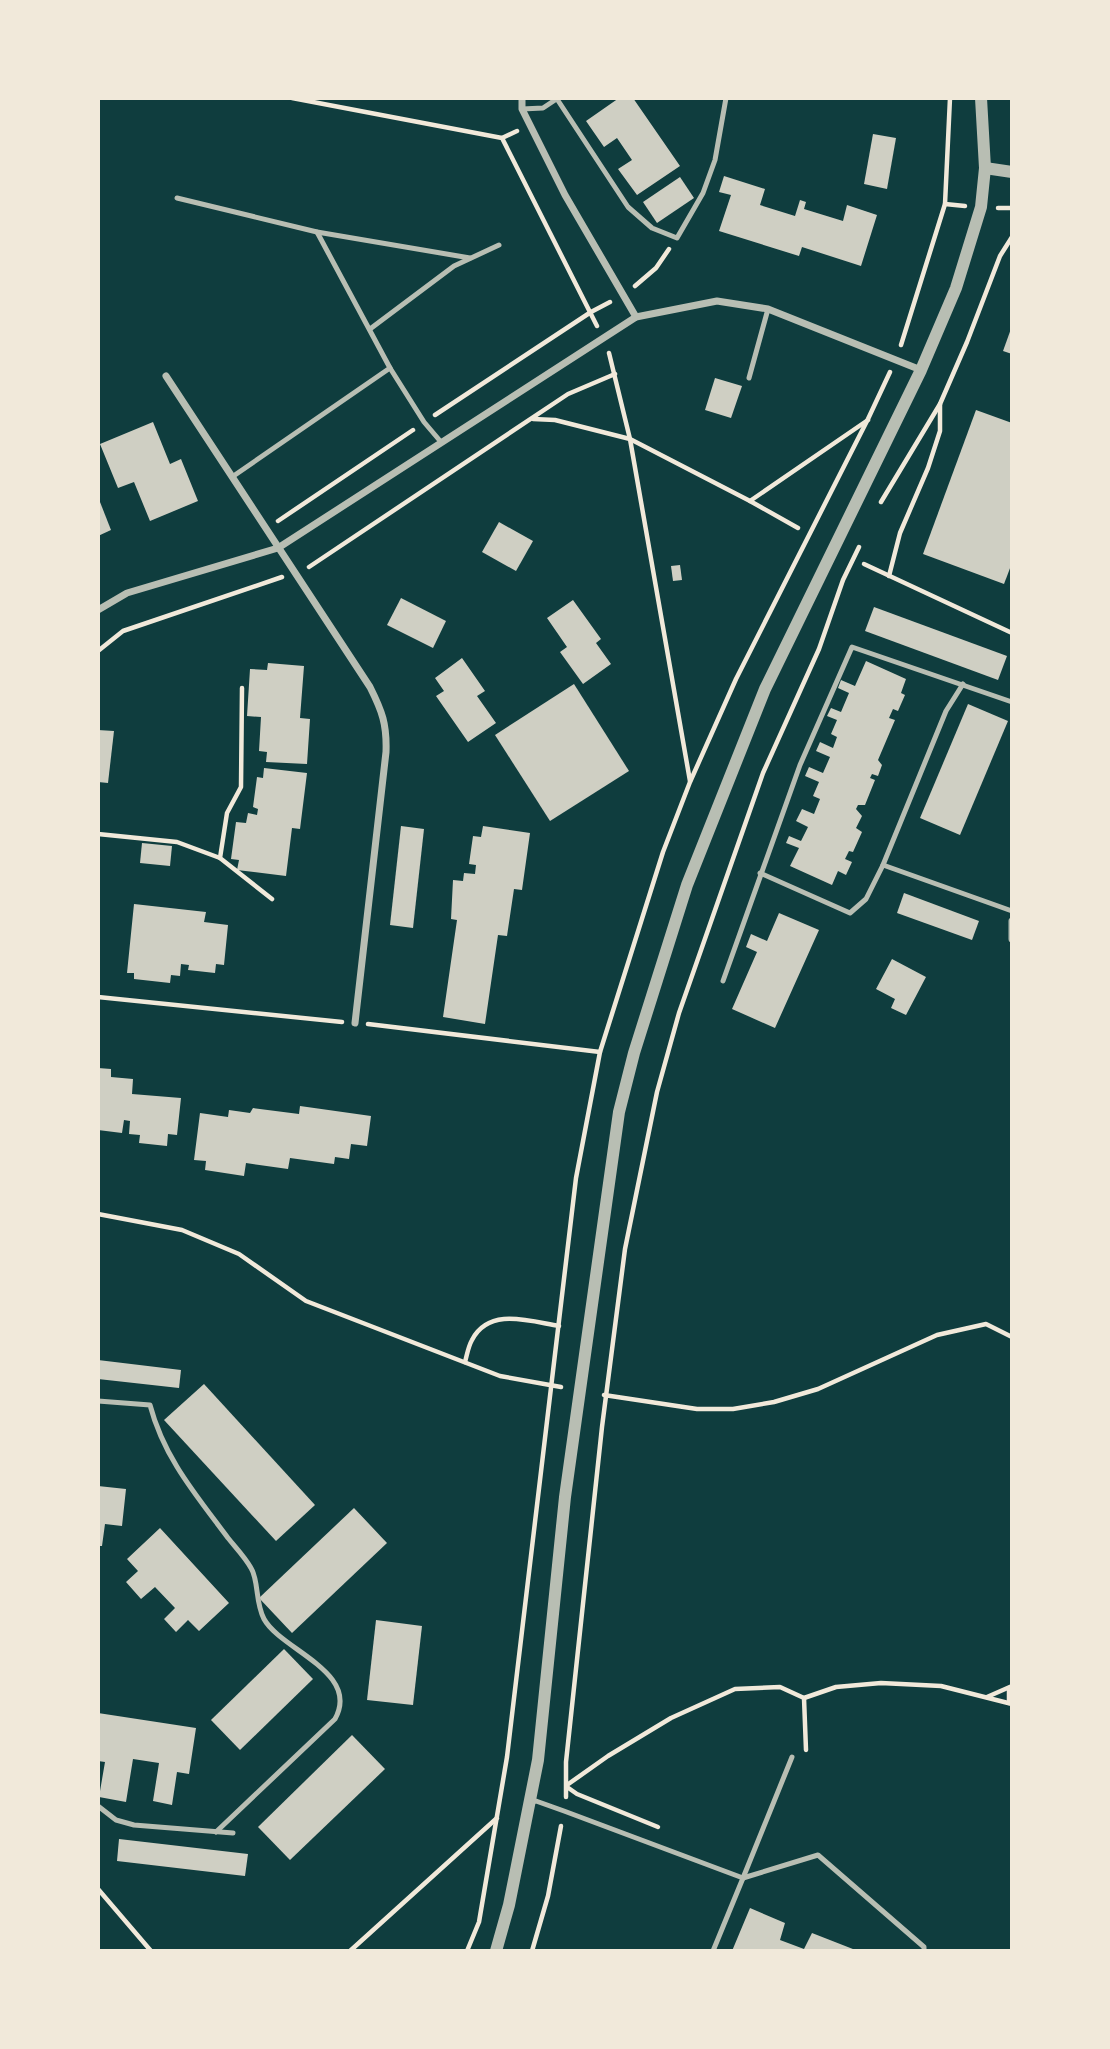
<svg xmlns="http://www.w3.org/2000/svg" width="1110" height="2049" viewBox="0 0 1110 2049" font-family="'Times New Roman',serif">
<style>
.building{fill:#cfcfc3}
.lines{fill:none;stroke-linecap:round;stroke-linejoin:round}
.path{stroke:#f1e9da;stroke-width:4.5}
.service{stroke:#b8beb3;stroke-width:5}
.minor{stroke:#b8beb3;stroke-width:7}
.tertiary{stroke:#b8beb3;stroke-width:12}
</style>
<rect width="100%" height="100%" fill="#0f3d3e"/>
<g class="building">
<polygon points="619,98 633,98 680,166 637,195 618,169 632,160 617,138 604,147 586,121"/>
<polygon points="873,134 896,138 887,189 864,184"/>
<polygon points="724,176 765,189 760,205 795,216 800,200 806,202 804,209 843,221 847,205 877,215 861,266 802,247 799,256 719,231 731,195 719,192"/>
<polygon points="680,177 694,198 657,223 643,202"/>
<polygon points="1012,326 1012,354 1003,351"/>
<polygon points="715,378 742,386 731,418 705,410"/>
<polygon points="976,410 1012,423 1012,563 1004,584 923,554"/>
<polygon points="153,422 170,464 181,459 198,501 150,521 134,482 118,488 100,444"/>
<polygon points="100,502 111,530 98,536 98,503"/>
<polygon points="499,522 533,541 516,571 482,552"/>
<polygon points="680,565 682,580 673,581 671,566"/>
<polygon points="401,598 446,621 433,648 387,625"/>
<polygon points="573,600 601,639 596,643 611,664 583,684 560,652 567,647 547,618"/>
<polygon points="874,607 1007,656 998,680 865,631"/>
<polygon points="462,658 485,691 477,696 496,723 468,742 436,696 444,691 435,678"/>
<polygon points="866,661 906,679 901,693 905,695 898,711 893,709 889,718 895,720 878,760 882,765 878,776 872,774 870,778 875,780 865,805 858,805 856,809 862,816 856,828 862,832 853,852 849,851 845,859 852,862 846,875 838,871 832,885 790,866 799,848 786,843 789,836 801,841 808,827 796,821 802,809 814,814 820,799 813,796 819,782 805,776 809,767 823,773 830,757 816,751 820,742 833,748 837,737 831,734 837,720 827,716 831,708 841,712 849,693 838,688 841,680 855,686"/>
<polygon points="268,663 304,666 300,718 310,719 307,764 266,762 267,752 259,751 261,717 247,716 250,669 267,670"/>
<polygon points="574,684 629,771 550,821 495,735"/>
<polygon points="968,704 1008,721 960,835 920,818"/>
<polygon points="98,730 114,731 108,783 98,782"/>
<polygon points="264,768 307,773 300,829 292,828 286,876 237,870 239,860 231,859 236,822 246,823 248,813 257,815 258,809 253,807 257,777 263,778"/>
<polygon points="401,826 424,829 413,928 390,925"/>
<polygon points="483,826 530,833 522,890 514,889 507,936 498,935 485,1024 443,1017 457,920 451,919 453,880 463,881 464,873 475,874 476,865 469,864 473,836 481,837"/>
<polygon points="142,843 172,846 170,866 140,863"/>
<polygon points="904,893 979,921 972,940 897,913"/>
<polygon points="134,904 206,912 204,922 228,925 224,965 216,964 215,973 188,970 189,965 181,964 180,976 171,975 170,983 134,979 134,973 127,973"/>
<polygon points="779,913 819,930 775,1028 732,1009 757,952 746,947 751,934 767,941"/>
<polygon points="892,959 926,977 906,1015 891,1008 895,999 876,989"/>
<polygon points="98,1068 111,1069 111,1077 133,1079 132,1094 181,1098 177,1135 168,1134 167,1146 139,1143 140,1135 129,1134 130,1121 124,1120 122,1133 98,1130"/>
<polygon points="300,1106 371,1116 367,1146 351,1144 349,1159 335,1157 334,1164 290,1158 288,1169 246,1163 244,1176 205,1170 206,1161 194,1160 200,1113 228,1117 229,1110 250,1113 253,1108 299,1114"/>
<polygon points="98,1360 181,1370 179,1388 98,1379"/>
<polygon points="204,1384 315,1505 276,1541 164,1420"/>
<polygon points="98,1486 126,1489 122,1526 105,1524 102,1546 98,1546"/>
<polygon points="354,1508 387,1543 292,1633 259,1598"/>
<polygon points="160,1528 229,1603 199,1631 188,1620 176,1632 164,1619 175,1608 155,1587 141,1599 126,1582 138,1571 127,1559"/>
<polygon points="376,1620 422,1626 413,1705 367,1700"/>
<polygon points="284,1649 313,1679 240,1750 211,1720"/>
<polygon points="98,1713 196,1728 189,1774 177,1772 172,1805 153,1801 159,1763 133,1759 126,1802 99,1797 105,1762 98,1761"/>
<polygon points="352,1735 385,1769 290,1860 258,1827"/>
<polygon points="119,1839 248,1854 245,1876 117,1861"/>
<polygon points="750,1908 785,1923 780,1940 804,1949 812,1933 858,1951 732,1951"/>
</g>
<g class="lines">
<g class="path">
<polyline points="292,98 502,138 597,326"/>
<polyline points="502,138 517,131"/>
<polyline points="945,204 965,206"/>
<polyline points="998,208 1012,208"/>
<polyline points="635,286 656,268 669,249"/>
<polyline points="901,345 945,204 950,98"/>
<polyline points="609,353 630,439 690,781"/>
<polyline points="435,415 591,312 610,302"/>
<polyline points="533,419 555,420 630,439 750,501 798,528"/>
<polyline points="750,501 868,420"/>
<polyline points="881,502 940,404 967,342 1000,256 1012,237"/>
<polyline points="278,521 413,430"/>
<polyline points="864,564 1012,633"/>
<polyline points="309,567 568,394 615,374"/>
<polyline points="889,576 900,533 928,468 940,431 940,404"/>
<polyline points="98,651 123,631 282,577"/>
<polyline points="242,688 241,787 227,813 220,858 272,899"/>
<polyline points="98,834 177,842 220,858"/>
<polyline points="98,997 342,1022"/>
<polyline points="368,1024 600,1052"/>
<polyline points="98,1214 182,1230 239,1254 306,1301 500,1376 561,1387"/>
<path d="M 465,1362 C 467,1355 468,1347 472,1340 C 489,1307 529,1321 559,1326"/>
<polyline points="604,1395 697,1409 733,1409 774,1402 818,1389 937,1335 986,1324 1012,1337"/>
<polyline points="987,1697 1012,1686"/>
<polyline points="804,1698 836,1687 881,1683 941,1686 1012,1704"/>
<polyline points="1009,1703 1009,1688"/>
<polyline points="567,1785 608,1756 671,1718 735,1689 780,1687 804,1698 806,1750"/>
<polyline points="567,1787 577,1794 658,1827"/>
<polyline points="566,1797 566,1762 602,1427 625,1249 657,1092 679,1013 763,773 819,649 843,580 859,547"/>
<polyline points="98,1889 151,1951"/>
<polyline points="350,1951 497,1818"/>
<polyline points="467,1951 479,1922 507,1757 576,1178 600,1052 663,852 690,782 736,679 868,419 890,372"/>
<polyline points="532,1951 548,1896 561,1826"/>
</g>
<g class="service">
<polyline points="557,99 628,207 652,228 677,238 703,193 715,160 726,98"/>
<polyline points="522,109 543,108 558,98"/>
<polyline points="177,198 317,232 470,258"/>
<polyline points="317,232 390,368"/>
<polyline points="370,329 454,266 499,245"/>
<polyline points="749,378 768,309"/>
<polyline points="232,477 390,368 424,422 441,442"/>
<polyline points="883,865 946,711 963,684"/>
<polyline points="760,873 850,913 866,899 883,865 1012,911"/>
<polyline points="723,981 800,765 852,647 1012,702"/>
<path d="M 98,1401 L 150,1405 C 164,1458 196,1495 228,1538 C 236,1548 245,1557 251,1568 C 259,1581 255,1602 264,1619 C 281,1650 361,1672 335,1719 L 216,1832"/>
<polyline points="531,1802 536,1801 564,1811 743,1878 713,1951"/>
<polyline points="98,1806 116,1820 134,1825 233,1833"/>
<polyline points="743,1878 818,1855 924,1947 924,1951"/>
<polyline points="743,1878 792,1757"/>
</g>
<g class="minor">
<polyline points="522,98 522,109 565,195 636,317"/>
<path d="M 166,376 L 370,687 C 382,711 387,724 386,752 L 355,1023"/>
<polyline points="98,610 127,593 278,548 636,317 717,301 768,309 921,370"/>
<polyline points="1012,921 1012,939"/>
</g>
<g class="tertiary">
<polyline points="985,168 1012,172"/>
<polyline points="496,1951 509,1905 538,1760 565,1497 619,1112 634,1053 687,885 765,689 921,370 956,288 981,207 985,168 981,98"/>
</g>
</g>
<rect width="1110" height="2049" fill="none" stroke="#f1e9da" stroke-width="200"/>
</svg>
